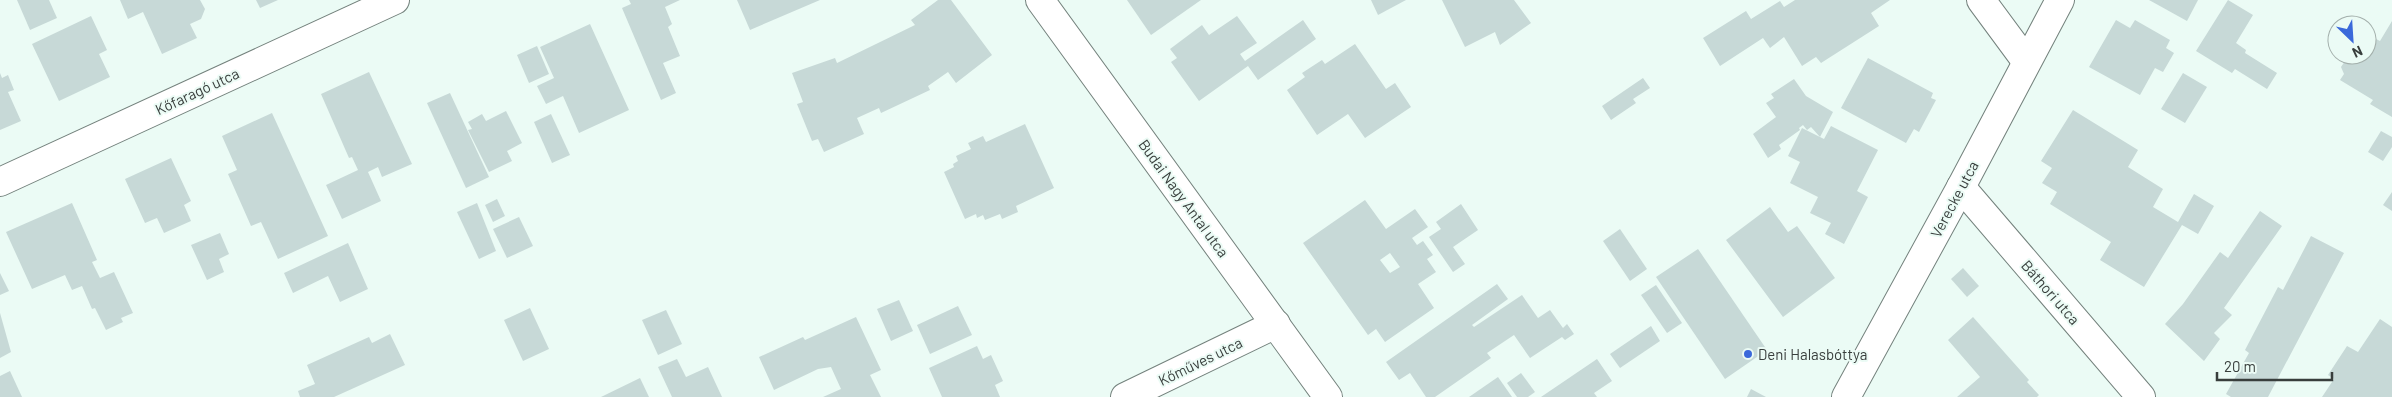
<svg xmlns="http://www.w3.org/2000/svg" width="2392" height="397" viewBox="0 0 2392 397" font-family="Barlow,sans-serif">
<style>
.building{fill:#c7d9d7;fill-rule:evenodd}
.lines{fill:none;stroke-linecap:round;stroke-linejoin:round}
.minor-casing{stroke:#74827d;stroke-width:30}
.minor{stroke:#fff;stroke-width:28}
.poi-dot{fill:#3b69da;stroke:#ebfbf5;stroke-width:2}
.labels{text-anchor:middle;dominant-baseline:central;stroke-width:4;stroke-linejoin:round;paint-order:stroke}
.street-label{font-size:15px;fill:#383e3c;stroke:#ebfbf5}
.poi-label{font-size:15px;fill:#383e3c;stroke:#ebfbf5;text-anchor:start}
</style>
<rect width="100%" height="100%" fill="#ebfbf5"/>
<g class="building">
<polygon points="17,0 49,0 57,18 30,30"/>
<polygon points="120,0 200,0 205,9 201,19 190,24 197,38 162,54 143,12 128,19"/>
<polygon points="256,0 278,0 260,8"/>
<polygon points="629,0 680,0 665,7 672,24 668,27 680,56 663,63 676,93 661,100 622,8 631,4"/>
<polygon points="737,0 820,0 750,30"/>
<polygon points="938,0 951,0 992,55 956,83 948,72 928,86 930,90 881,113 879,108 857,118 864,134 824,152 818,139 812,141 797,104 803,102 792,73 835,58 837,63 915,25 911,20"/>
<polygon points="1127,0 1201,0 1151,35"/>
<polygon points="1371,0 1406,0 1378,15"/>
<polygon points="1442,0 1514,0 1531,23 1500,45 1495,32 1465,47"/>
<polygon points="1795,0 1890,0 1871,13 1879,26 1821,63 1816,57 1802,66 1784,37 1770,48 1763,38 1720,66 1703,38 1746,11 1751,19 1780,1 1784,7"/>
<polygon points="2149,0 2198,0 2187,21"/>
<polygon points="2228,0 2253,15 2236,43 2246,50 2245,53 2277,73 2267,89 2235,69 2232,73 2196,51"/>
<polygon points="91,16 107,50 99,54 110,77 59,101 32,44"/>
<polygon points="1237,16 1257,43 1240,54 1245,61 1303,20 1316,39 1258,80 1248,66 1199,101 1171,62 1177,58 1170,49 1202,25 1209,35"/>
<polygon points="2116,20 2130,28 2135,20 2170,40 2166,48 2174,53 2163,72 2155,68 2140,95 2089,67"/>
<polygon points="2392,21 2392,117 2370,104 2373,100 2340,80 2344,74 2341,67 2345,61 2352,60 2355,55 2365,59 2376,39 2380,41"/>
<polygon points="590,24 629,110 579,133 563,96 546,104 537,86 554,78 540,47"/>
<polygon points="1355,44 1386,89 1395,83 1411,107 1365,138 1348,114 1317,135 1287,90 1305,77 1302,73 1322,60 1325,64"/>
<polygon points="537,46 549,74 529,83 517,55"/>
<polygon points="1868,58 1933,93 1931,98 1936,100 1919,132 1914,129 1906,143 1841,108"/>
<polygon points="369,72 412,164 382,177 378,167 368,172 381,201 342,219 326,185 358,170 352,157 349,158 321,94"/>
<polygon points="0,73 2,78 8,75 14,90 8,92 21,121 0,130"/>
<polygon points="2183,73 2207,87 2185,123 2161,109"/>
<polygon points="1643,78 1650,88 1633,99 1636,103 1611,120 1602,106"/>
<polygon points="1794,79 1806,96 1833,112 1820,137 1811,127 1807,130 1803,125 1799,128 1800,130 1779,145 1781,149 1768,158 1753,134 1776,117 1766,103 1774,98 1771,94"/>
<polygon points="450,93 489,177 466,188 427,103"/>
<polygon points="2073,110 2138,150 2128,167 2163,189 2153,207 2178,222 2194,194 2214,206 2198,234 2182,225 2144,287 2100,260 2111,242 2050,204 2057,192 2042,183 2052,168 2041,161"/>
<polygon points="506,111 522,143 507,151 512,161 489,172 468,130 472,129 468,122 482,114 486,121"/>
<polygon points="272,113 328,236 278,259 261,222 251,226 228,174 237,170 222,136"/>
<polygon points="551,114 570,155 552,163 534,122"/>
<polygon points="1025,124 1054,188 1016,206 1018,212 1002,219 1000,214 985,220 983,215 977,218 976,214 965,219 944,172 954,167 953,164 958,161 956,156 971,149 968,143 983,136 986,142"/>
<polygon points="1831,126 1878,150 1857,191 1868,197 1844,244 1825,234 1831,223 1810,213 1818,197 1790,183 1800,162 1788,156 1802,128 1824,139"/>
<polygon points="2381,131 2392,137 2392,147 2383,161 2368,152"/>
<polygon points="171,158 191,201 184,205 191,221 164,233 157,218 145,223 125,179"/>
<polygon points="2392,192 2392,211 2383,205"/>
<polygon points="497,199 505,216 493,222 485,205"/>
<path d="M 1365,200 L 1386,229 L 1415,209 L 1428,227 L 1412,238 L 1417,245 L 1423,241 L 1433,255 L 1427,259 L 1436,272 L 1418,284 L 1434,308 L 1385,342 L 1376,329 L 1368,335 L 1303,243 ZM 1390,253 L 1400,267 L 1390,273 L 1380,260 Z"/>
<polygon points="72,203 97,260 92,262 100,278 114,272 133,313 121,318 123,322 106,330 95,308 92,309 82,286 72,290 65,275 32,289 6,232"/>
<polygon points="477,203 496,251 479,259 457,212"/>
<polygon points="1461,204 1478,230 1453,247 1465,264 1453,272 1429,237 1441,229 1436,222"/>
<polygon points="1770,207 1788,232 1797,226 1835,278 1783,317 1726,240"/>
<polygon points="2260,211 2282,226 2224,308 2232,315 2214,333 2220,339 2204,361 2165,324 2183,304 2220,252 2228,258"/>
<polygon points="519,217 533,246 507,258 493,229"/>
<polygon points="1620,229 1647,269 1630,281 1603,241"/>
<polygon points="220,233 229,254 219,259 224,272 207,280 191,245"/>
<polygon points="2311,236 2344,253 2268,397 2231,397 2226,394 2249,353 2245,350 2278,287 2283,290"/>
<polygon points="348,243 368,289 340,302 328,276 293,293 284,273"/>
<polygon points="1698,249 1767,350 1725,379 1656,277"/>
<polygon points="1963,268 1979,286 1967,297 1951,279"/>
<polygon points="0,273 9,291 0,295"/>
<polygon points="1497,284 1508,299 1472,325 1474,327 1522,295 1538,318 1550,310 1563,328 1567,324 1574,334 1565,340 1562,337 1530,358 1514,335 1487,353 1491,358 1435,397 1426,397 1410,373 1399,380 1386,362"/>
<polygon points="1656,285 1682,323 1667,333 1641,295"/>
<polygon points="899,300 913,331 891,341 877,309"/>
<polygon points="958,306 972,335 930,354 917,325"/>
<polygon points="530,308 549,349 523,361 504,320"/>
<polygon points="666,310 682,344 658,355 642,320"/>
<polygon points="0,313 11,352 0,358"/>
<polygon points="856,317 881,370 870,375 881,397 823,397 841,389 831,367 818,369 774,390 759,357 803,337 805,340"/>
<polygon points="1973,317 2029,380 2027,382 2039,395 2037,397 1957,397 1980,377 1948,340"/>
<polygon points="2380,319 2392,327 2392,397 2322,397 2334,379 2328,375 2347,346 2358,352"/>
<polygon points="1651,326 1660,341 1620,368 1610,354"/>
<polygon points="390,334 405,365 334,397 300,397 298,391 315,384 307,365 369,337 372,343"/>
<polygon points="977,346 983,359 991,355 1003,381 995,385 1000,397 942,397 929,368"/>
<polygon points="677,359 686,377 708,367 722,397 672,397 658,367"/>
<polygon points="1597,359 1612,381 1594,393 1597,397 1541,397"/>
<polygon points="10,371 22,397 0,397 0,376"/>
<polygon points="1521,373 1535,392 1528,397 1517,397 1507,383"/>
<polygon points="1498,377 1512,397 1469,397"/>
<polygon points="640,378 649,397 601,397"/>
<polygon points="1751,389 1766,397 1747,397"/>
</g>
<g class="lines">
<defs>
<g id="minor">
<polyline points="1040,0 1328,397"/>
<polyline points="1981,0 2026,61"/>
<polyline points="0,182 395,0"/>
<polyline points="1961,187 2141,397"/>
<polyline points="1125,397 1276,324"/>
<polyline points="1846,397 1961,187 2060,0"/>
</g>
</defs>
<use href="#minor" class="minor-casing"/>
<use href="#minor" class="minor"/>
</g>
<circle class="poi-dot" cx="1748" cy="354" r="5"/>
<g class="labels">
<g class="street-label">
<text transform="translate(197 91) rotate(-25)">Kőfaragó utca</text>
<text transform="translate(1184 198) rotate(54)">Budai Nagy Antal utca</text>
<text transform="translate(1954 199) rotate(-62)">Verecke utca</text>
<text transform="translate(2051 292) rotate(49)">Báthori utca</text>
<text transform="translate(1200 361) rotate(-26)">Kőműves utca</text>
</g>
<g class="poi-label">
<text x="1758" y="354">Deni Halasbóttya</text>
</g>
</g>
<g transform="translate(2352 40) rotate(155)"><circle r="24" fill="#ebfbf5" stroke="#a3afab"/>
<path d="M0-4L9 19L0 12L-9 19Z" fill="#3b69da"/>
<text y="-8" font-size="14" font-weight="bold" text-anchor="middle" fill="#383e3c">N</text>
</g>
<path d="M2217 372v8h115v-8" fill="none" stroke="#383e3c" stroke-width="2.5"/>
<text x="2224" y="372" font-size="15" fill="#383e3c" stroke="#ebfbf5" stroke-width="4" paint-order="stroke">20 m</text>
</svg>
